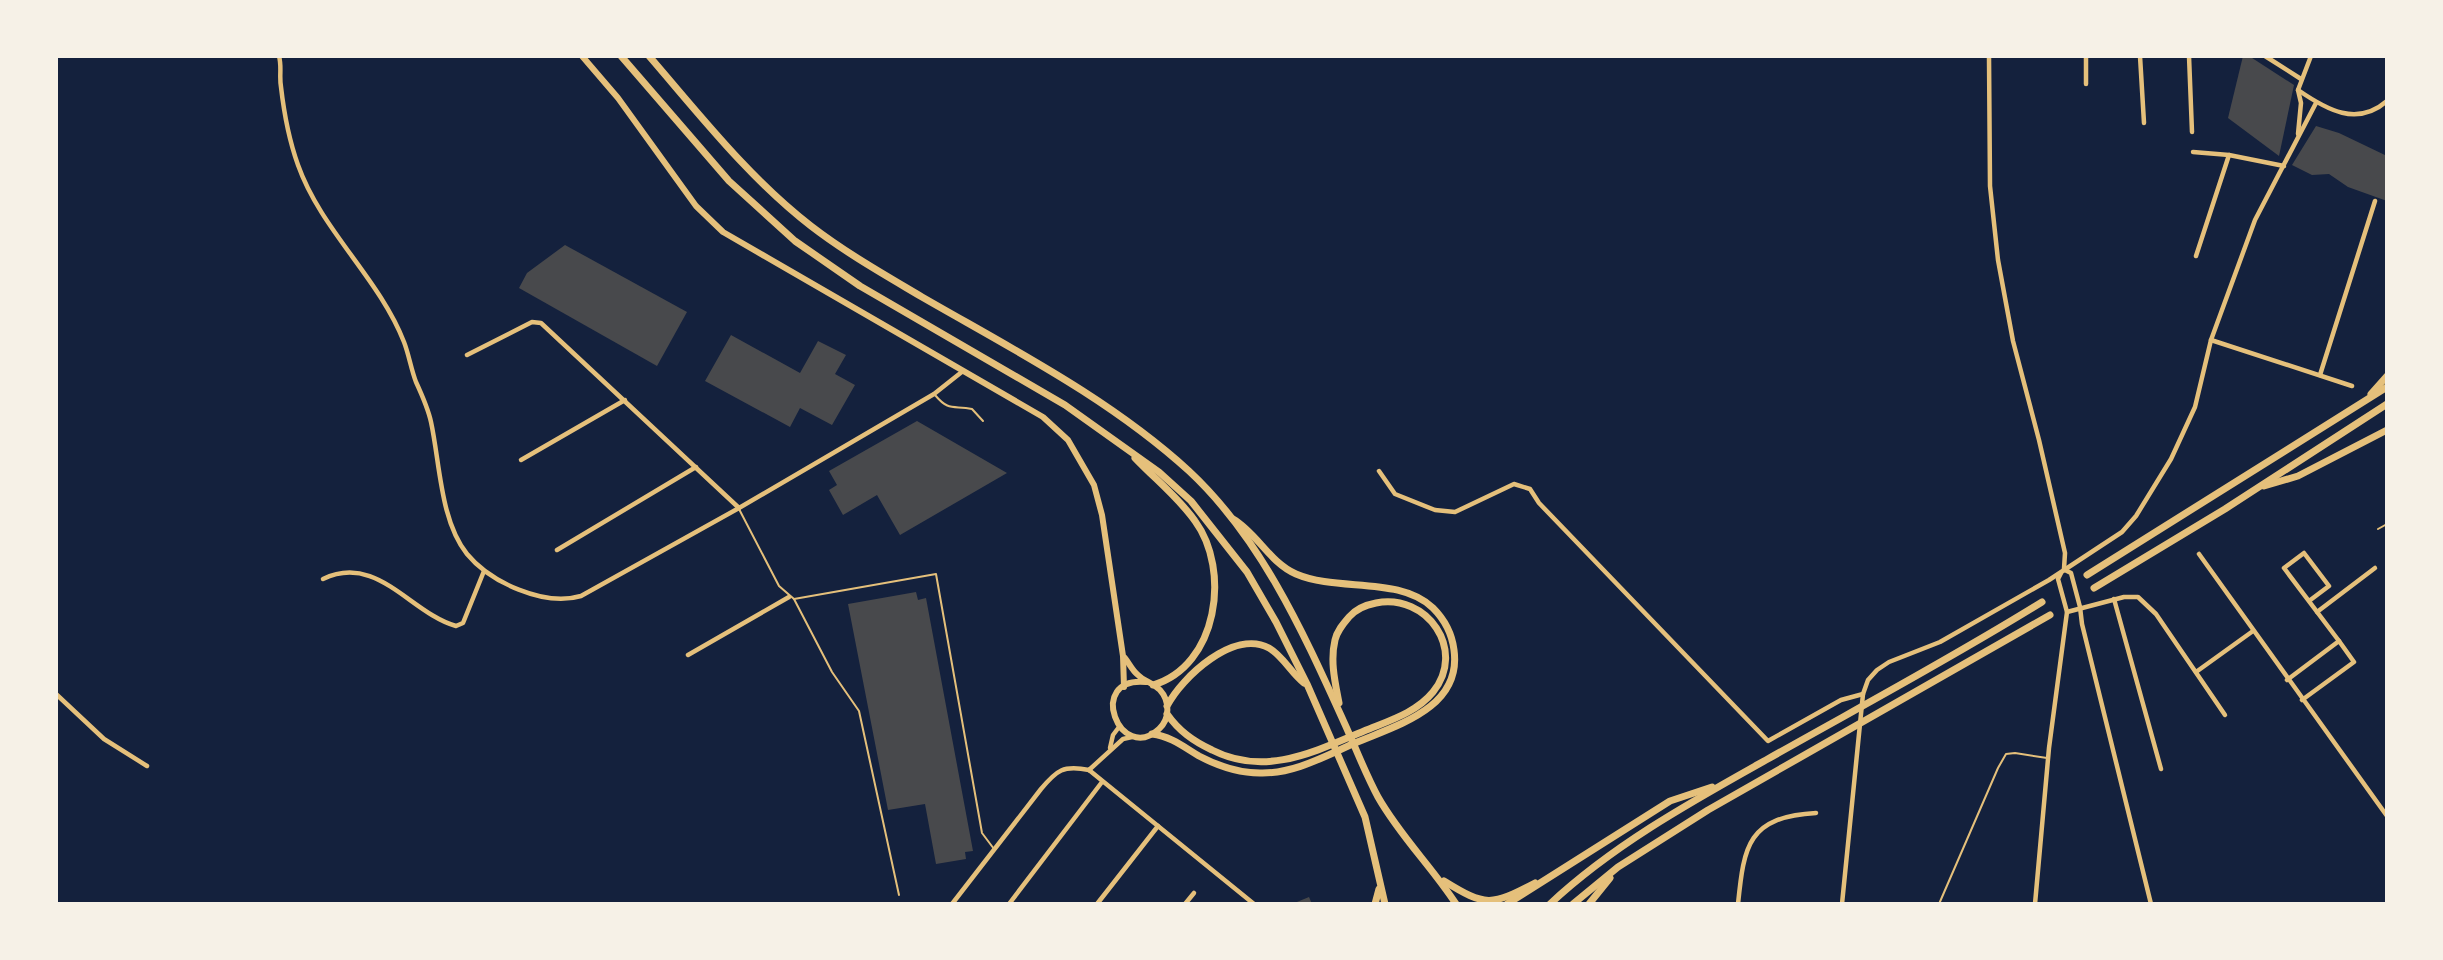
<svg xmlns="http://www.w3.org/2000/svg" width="2443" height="960" viewBox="0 0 2443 960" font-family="Helvetica,sans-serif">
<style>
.building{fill:#48494c}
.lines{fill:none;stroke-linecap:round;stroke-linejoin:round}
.service{stroke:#e5c07b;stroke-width:2}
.minor{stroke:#e5c07b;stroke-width:4.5}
.primary{stroke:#e5c07b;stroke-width:6}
.trunk{stroke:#e5c07b;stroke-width:7}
</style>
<rect width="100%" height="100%" fill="#14213d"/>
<g class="building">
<polygon points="2243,56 2249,56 2294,85 2279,156 2228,118"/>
<polygon points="2316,126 2339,133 2387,156 2387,201 2348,187 2329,174 2312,175 2292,165"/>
<polygon points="565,245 687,312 657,366 519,288 527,273"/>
<polygon points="731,335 800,373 818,341 846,355 835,374 855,385 832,425 800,408 790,427 705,381"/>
<polygon points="917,421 1007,473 900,535 877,495 843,515 829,490 837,485 829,471"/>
<polygon points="916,592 918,600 926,598 973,851 965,852 966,859 936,864 925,804 888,810 848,604"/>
<polygon points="1309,897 1312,904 1292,904"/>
</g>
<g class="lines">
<g class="service">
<path d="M 935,395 C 949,412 954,405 972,409 L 983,421"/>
<polyline points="739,509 779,586 794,599 832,672 859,711 899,895"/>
<polyline points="2378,529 2387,524"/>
<polyline points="794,599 936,574 982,833 994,849"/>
<polyline points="1939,904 1998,768 2006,754 2015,753 2047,758"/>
</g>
<g class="minor">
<path d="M 279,56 C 282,67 279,76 281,87 C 284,113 289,140 298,165 C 321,230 379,278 404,342 C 409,355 411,369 416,382 C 422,395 428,408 431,422 C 440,463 440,520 467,554 C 490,582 544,607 581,596 L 739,508 L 934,394 L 963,371"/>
<polyline points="1989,56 1990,186 1998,260 2013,341 2039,440 2065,553 2064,569"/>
<polyline points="2086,56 2086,84"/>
<polyline points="2140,56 2144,123"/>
<polyline points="2189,56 2192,132"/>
<polyline points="2265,56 2301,79"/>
<path d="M 2298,90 C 2327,110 2357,127 2387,101"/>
<polyline points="2298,134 2301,103 2298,90 2311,56"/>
<polyline points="2193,152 2229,155 2284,166"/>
<polyline points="2196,256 2229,155"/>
<polyline points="2211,340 2352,386"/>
<polyline points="467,355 532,322 541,323 739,508"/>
<polyline points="2320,375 2375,201"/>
<polyline points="521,460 625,400"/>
<polyline points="1379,471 1395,494 1435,510 1455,512 1514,484 1530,489 1539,503 1768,741 1841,700 1863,694"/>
<polyline points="557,550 696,467"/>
<polyline points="2199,554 2387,816"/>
<polyline points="2065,570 2071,573 2080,607 2082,624 2151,904"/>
<path d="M 323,579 C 377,553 410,613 456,626 L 463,623 L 484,571"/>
<polyline points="2114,599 2161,769"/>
<polyline points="2309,601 2329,586 2304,553 2284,568 2339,641"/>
<polyline points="2067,612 2124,597 2138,597 2156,614 2225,715"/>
<polyline points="2317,612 2375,568"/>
<polyline points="688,655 789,597"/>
<polyline points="2196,672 2253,631"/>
<polyline points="2287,680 2339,641 2354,662 2302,700"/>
<polyline points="56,694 104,739 147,766"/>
<polyline points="1110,748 1113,735 1119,727"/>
<polyline points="1089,770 1254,904"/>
<polyline points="1089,770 1123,739 1132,737"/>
<path d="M 952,904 L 1041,789 C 1057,770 1063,765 1089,770"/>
<polyline points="1009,904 1102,782"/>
<polyline points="1097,904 1158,826"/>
<polyline points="1185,904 1194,893"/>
<path d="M 1738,904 C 1744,845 1748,817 1816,813"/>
<polyline points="1842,904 1863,694 1868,680 1877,670 1889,662 1940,642 2049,580 2122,532 2136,516 2171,459 2195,407 2211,340 2255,220 2316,103"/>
<polyline points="2035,904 2049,748 2067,612 2058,579 2061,573"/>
</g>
<g class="primary">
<polyline points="582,56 618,98 696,206 723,232 1043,417 1068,440 1094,485 1102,515 1123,656 1124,687"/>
<path d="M 1125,658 C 1129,663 1132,670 1138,675 C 1144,681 1153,683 1160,690 C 1170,701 1170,719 1159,729 C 1120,765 1085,676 1146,682"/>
</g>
<g class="trunk">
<polyline points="621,56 729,181 795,241 860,286 1065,405 1159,472 1191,501 1247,572 1276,622 1307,684 1365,817 1385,904"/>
<path d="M 649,56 C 700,115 749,178 811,226 C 846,253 885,275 922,297 C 1014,350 1110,399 1189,471 C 1261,538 1303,632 1343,720 C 1355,746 1365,773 1378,797 C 1400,836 1432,867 1456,904"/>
<polyline points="2371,394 2387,376"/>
<path d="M 1135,458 C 1155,479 1179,498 1195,521 C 1231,570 1218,666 1153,685"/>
<polyline points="2264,486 2298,476 2387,430"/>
<polyline points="2087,575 2387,387"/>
<polyline points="2094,588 2225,509 2387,404"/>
<path d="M 1167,706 C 1182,677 1234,629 1269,648 C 1283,656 1291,673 1304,683"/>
<path d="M 1167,714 C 1179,731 1193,741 1212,750 C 1265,777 1314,752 1364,731 C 1388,721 1416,713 1433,692 C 1467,650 1427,593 1376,603 C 1365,605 1356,609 1349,617 C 1343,624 1337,631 1335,640 C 1330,661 1335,682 1339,703"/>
<path d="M 1152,734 C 1170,736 1184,747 1199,756 C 1218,766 1238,773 1260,773 C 1294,774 1325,756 1355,743 C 1397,725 1462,708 1454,650 C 1452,634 1445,620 1433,608 C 1400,576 1338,592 1296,574 C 1269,562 1257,533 1233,519"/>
<path d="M 1444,881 C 1486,907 1491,906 1535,883"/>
<polyline points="1375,904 1379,889"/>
<polyline points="1507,904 1670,801 1712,787"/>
<path d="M 1550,904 C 1613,845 1691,802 1766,760 C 1858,708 1952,658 2042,602"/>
<polyline points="1573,904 1618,867 1708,810 2050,615"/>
<polyline points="1589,904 1610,878"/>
</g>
</g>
<rect width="2443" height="960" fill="none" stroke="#f6f1e7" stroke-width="116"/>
</svg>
